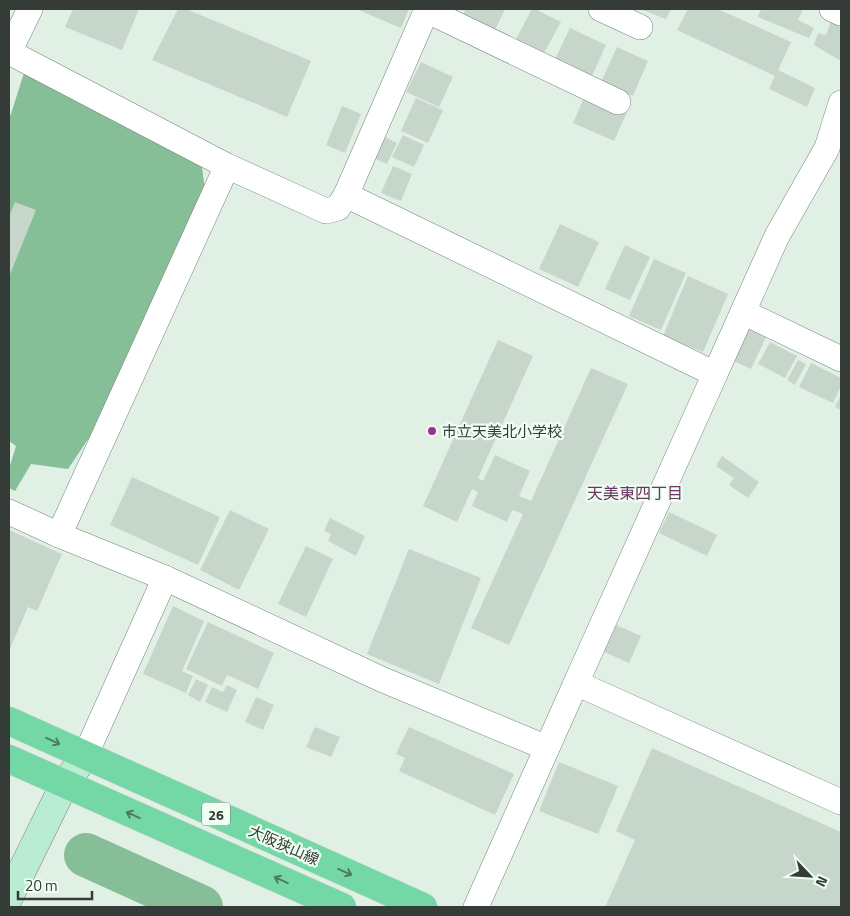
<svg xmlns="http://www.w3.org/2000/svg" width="850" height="916" viewBox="0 0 850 916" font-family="'Titillium Web','Noto Sans JP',sans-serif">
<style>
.water{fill:#86be97}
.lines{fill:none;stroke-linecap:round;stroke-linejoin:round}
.river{stroke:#86be97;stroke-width:44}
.building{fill:#c7d6cb}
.street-casing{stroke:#77857b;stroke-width:26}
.secondary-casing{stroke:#77857b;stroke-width:29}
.primary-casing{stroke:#cfd0cf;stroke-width:29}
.street{stroke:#fff;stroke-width:25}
.secondary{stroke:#b9ecd3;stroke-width:28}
.primary{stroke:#74d8a6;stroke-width:28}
.oneway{stroke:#4e7a63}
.poi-dot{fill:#9d2f8e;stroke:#eefef2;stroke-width:2}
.labels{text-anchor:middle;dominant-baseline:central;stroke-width:4.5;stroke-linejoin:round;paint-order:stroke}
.shield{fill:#eefef2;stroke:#6c766f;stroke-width:1}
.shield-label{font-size:14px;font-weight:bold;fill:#353b37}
.poi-label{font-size:15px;fill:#353b37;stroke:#eefef2;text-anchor:start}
.street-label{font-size:15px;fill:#353b37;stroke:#eefef2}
.neighbourhood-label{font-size:16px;fill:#6c3563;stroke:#eefef2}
</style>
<rect width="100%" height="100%" fill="#e1f0e5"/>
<polygon class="water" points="24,73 202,167 205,190 99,423 68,469 31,464 15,491 9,488 9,469 16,446 9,441 9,120"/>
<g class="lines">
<polyline class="river" points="86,855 201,907"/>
</g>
<g class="building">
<polygon points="73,9 139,9 122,50 65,27"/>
<polygon points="178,9 186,9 311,61 287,117 152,60"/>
<polygon points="356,9 409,9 401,28"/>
<polygon points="466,9 505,9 494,32 462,16"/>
<polygon points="532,9 535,9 561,22 544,53 516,39"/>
<polygon points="640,9 671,9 666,19"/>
<polygon points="688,9 718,9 791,42 778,70 815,88 807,107 769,89 775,76 677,30"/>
<polygon points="761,9 803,9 798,20 814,28 809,38 758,17"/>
<polygon points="831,21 841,27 841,61 814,45 818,33 826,35"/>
<polygon points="570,28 606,45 592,76 555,59"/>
<polygon points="617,47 648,61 633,96 601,82"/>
<polygon points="421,62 453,77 439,107 406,92"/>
<polygon points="587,91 628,110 614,141 573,123"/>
<polygon points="416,98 443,110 428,143 401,131"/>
<polygon points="342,106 361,114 345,153 326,145"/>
<polygon points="403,135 424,145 414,167 392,157"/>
<polygon points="383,136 397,143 387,164 373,158"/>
<polygon points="393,166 412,174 401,201 381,193"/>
<polygon points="15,202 36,210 9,277 9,217"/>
<polygon points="560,224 599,242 578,287 539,269"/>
<polygon points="625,245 650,257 630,300 605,289"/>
<polygon points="654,259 686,273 661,330 629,316"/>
<polygon points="688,276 728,294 703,352 663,336"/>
<polygon points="750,327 767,335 751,369 734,361"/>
<polygon points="498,340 533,356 478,478 483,481 495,455 530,471 519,496 531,501 591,368 628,384 509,645 471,628 523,514 512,510 507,522 472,506 478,492 472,489 457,522 423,506"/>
<polygon points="770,342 797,356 785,378 758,364"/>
<polygon points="798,360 806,364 795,385 787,380"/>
<polygon points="811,363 841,378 841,386 833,403 799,387"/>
<polygon points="841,395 841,410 835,407"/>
<polygon points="722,456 759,482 748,498 729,485 734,478 716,466"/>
<polygon points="132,477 220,517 198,565 110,525"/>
<polygon points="230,510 269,529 239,590 200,570"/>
<polygon points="669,512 717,535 707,556 659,533"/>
<polygon points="330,518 365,536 356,556 328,541 331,534 324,531"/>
<polygon points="9,530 62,554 37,611 28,607 9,651"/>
<polygon points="306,546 333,559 306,617 278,604"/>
<polygon points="409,549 481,578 439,684 367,654"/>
<polygon points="173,606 204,621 182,671 193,676 186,693 143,674"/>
<polygon points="208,622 274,653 258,689 227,675 222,686 186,669"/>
<polygon points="614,624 641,636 629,663 602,651"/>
<polygon points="196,679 208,685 200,702 188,695"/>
<polygon points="227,685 237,690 227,712 205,702 212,687 223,692"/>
<polygon points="256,697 274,705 263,730 245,722"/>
<polygon points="315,727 340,737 331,757 306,747"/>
<polygon points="409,727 514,774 495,815 399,771 405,758 396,754"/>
<polygon points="652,748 841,832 841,907 605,907 635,840 616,831"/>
<polygon points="559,762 618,786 598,834 539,811"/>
</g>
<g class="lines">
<defs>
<g id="street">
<polyline points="601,9 640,27"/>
<polyline points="832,9 841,13"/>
<polyline points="426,10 618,102"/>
<polyline points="9,52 227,166 326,211 338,208 346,195 715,374 576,683 841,802"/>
<polyline points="9,52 30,9"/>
<polyline points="346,195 427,9"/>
<polyline points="743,312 841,359"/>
<polyline points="715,374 777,236 827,148 841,103"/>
<polyline points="9,512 59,535 165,578 381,679 547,748"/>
<polyline points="59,535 227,166"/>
<polyline points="85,756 165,578"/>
<polyline points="476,907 576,683"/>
</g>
<polyline id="secondary" points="9,897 64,785 85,756"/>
<g id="primary">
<polyline points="9,721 423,907"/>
<polyline points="9,759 342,907"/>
</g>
</defs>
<use href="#street" class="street-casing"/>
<use href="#secondary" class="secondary-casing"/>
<use href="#primary" class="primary-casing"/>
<use href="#street" class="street"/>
<use href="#secondary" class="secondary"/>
<use href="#primary" class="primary"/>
</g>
<defs><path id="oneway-shaft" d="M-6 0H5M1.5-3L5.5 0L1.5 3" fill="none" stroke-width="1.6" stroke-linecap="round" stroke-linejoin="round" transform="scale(1.25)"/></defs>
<g class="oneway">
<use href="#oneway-shaft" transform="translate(53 741) rotate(25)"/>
<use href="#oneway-shaft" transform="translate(133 815) rotate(-156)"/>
<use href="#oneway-shaft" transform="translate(345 872) rotate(24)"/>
<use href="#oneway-shaft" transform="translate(281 880) rotate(-156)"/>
</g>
<circle class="poi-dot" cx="432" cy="431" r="5"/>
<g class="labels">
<rect class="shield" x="202" y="802.5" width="28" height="23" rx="4"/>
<g class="shield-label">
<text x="216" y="814">26</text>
</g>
<g class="poi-label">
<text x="442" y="431">市立天美北小学校</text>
</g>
<g class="street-label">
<text transform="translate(284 845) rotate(24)">大阪狭山線</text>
</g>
<g class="neighbourhood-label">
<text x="635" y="493">天美東四丁目</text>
</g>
</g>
<rect width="850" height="916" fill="none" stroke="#353b37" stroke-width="20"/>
<g transform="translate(810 876) rotate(115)" stroke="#eefef2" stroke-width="4" paint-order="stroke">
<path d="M0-4L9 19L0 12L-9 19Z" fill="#353b37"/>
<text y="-8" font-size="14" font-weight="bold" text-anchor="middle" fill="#353b37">N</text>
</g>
<path d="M18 891v8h74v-8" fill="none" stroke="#353b37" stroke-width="2.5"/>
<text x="25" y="891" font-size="15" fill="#353b37" stroke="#eefef2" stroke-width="4" paint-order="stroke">20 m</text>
</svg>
